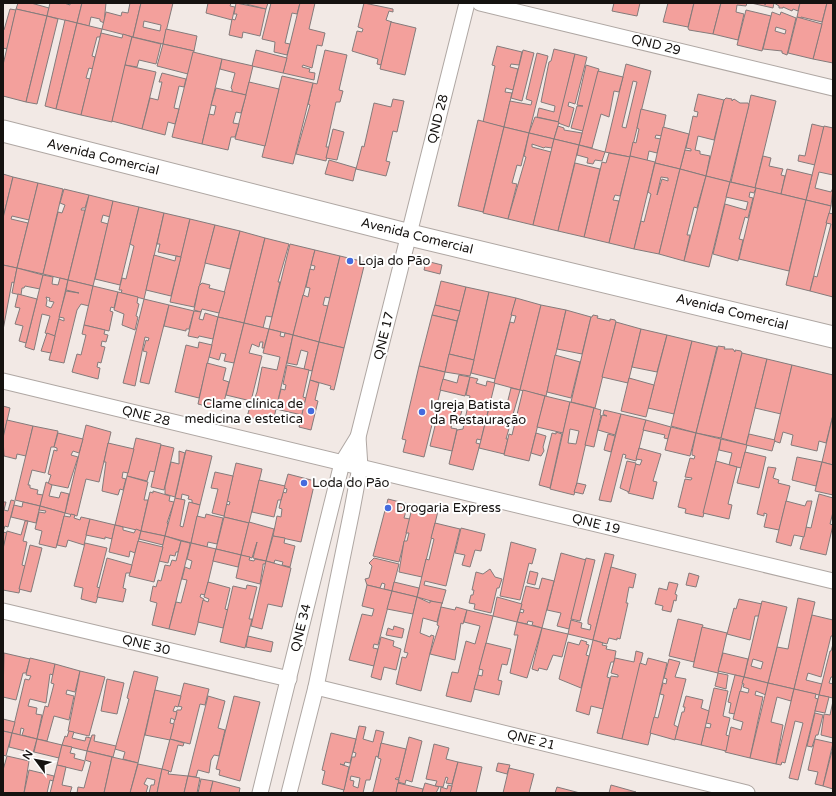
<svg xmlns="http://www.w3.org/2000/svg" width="836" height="796" viewBox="0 0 836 796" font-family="'Varela Round',sans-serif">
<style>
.building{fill:#f3a09c;stroke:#847b7b;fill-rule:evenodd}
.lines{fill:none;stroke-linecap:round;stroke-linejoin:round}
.minor-casing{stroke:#afa7a3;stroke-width:17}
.secondary-casing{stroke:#afa7a3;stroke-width:23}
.minor{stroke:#fff;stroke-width:15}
.secondary{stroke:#fff;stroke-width:21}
.poi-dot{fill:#456bde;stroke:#fff;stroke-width:1.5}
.labels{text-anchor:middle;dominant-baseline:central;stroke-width:4;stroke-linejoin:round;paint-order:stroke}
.street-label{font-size:13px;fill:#151210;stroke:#fff}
.poi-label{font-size:13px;fill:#151210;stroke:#fff;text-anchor:start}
</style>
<rect width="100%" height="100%" fill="#f2e9e5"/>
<g class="building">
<polygon points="18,3 31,3 49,8 47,16 16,9"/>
<polygon points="50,3 64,3 70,5 70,3 82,3 77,23 47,16"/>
<polygon points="82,3 106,3 104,23 100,21 100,19 91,17 89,26 77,23"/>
<polygon points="130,3 141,3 133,37 102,29 106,12 121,16 122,12 128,13"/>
<path d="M 141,3 L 173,3 L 163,44 L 133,37 ZM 144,21 L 161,25 L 160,31 L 143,27 Z"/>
<polygon points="208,3 231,3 230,6 235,7 232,20 206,13"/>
<polygon points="236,3 266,9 260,36 243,32 242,38 229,35 232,19 235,20 237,14 234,14"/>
<polygon points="242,3 268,3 266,9"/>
<polygon points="271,3 300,3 297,14 292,13 285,43 290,44 287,55 274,52 275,42 262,39"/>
<polygon points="300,3 315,3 309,29 325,33 322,46 317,45 312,68 303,65 302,67 310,69 309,72 315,73 314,80 283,73"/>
<polygon points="364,3 393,9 393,12 389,11 386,20 392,22 381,65 377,64 378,59 352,51 357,31 362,32 363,29 358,27"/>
<polygon points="614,3 640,3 637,16 612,11"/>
<polygon points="668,3 694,3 688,27 663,22"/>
<polygon points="694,3 721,3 713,34 689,30 688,28"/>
<polygon points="721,3 747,3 746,6 737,5 736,12 744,14 738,40 713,34"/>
<polygon points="751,3 765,3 765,5 766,3 774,3 773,8"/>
<polygon points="774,3 800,3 798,11 793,9 792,11 783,7 783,8 779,8 779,6"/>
<polygon points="800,3 827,3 822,22 801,17 801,18 797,17"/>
<polygon points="827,3 833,3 833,63 813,59"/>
<polygon points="10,9 16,10 7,49 3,48 3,30 4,30"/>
<polygon points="16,9 47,16 26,102 3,96 3,65"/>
<polygon points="746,10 771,16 762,51 737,45"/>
<path d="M 772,12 L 780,15 L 781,12 L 796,18 L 787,55 L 782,53 L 782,51 L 763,49 ZM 776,27 L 786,30 L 785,34 L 775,31 Z"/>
<polygon points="47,16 58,19 37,104 26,102"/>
<polygon points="797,17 822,24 813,59 788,53"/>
<polygon points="65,20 77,23 56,109 45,106"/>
<polygon points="391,22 416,28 405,75 380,69"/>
<polygon points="77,23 102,29 100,37 97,37 92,56 95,57 93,69 89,68 86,78 90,79 81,115 56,109"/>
<polygon points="166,29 197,36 194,51 163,44"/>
<polygon points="101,33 122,38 123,34 132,37 112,122 81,115"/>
<polygon points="132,37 161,44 156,64 139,60 137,67 125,65"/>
<polygon points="163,44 194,51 188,74 157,66"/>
<polygon points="497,46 522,52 519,65 511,64 510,67 518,69 513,90 506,88 505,92 512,93 504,127 483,122 495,66 492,65"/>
<polygon points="554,49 575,54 559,122 537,117 539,108 554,112 555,106 541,102 549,62 551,61"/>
<polygon points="256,50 287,58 283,73 252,66"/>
<polygon points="325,50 347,55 339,90 343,91 340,102 336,102 326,147 329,147 326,161 296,154 310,105 308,104 313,83 317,84"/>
<polygon points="523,50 534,53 522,101 511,98"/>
<polygon points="193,52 222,59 202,144 172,137"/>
<polygon points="537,53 548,56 529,133 504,127 510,101 531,105 532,101 526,99"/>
<polygon points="575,54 587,57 575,104 569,102 568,106 574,108 569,127 558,123"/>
<polygon points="222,59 253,66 246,95 232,92 232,89 231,88 235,73 220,69"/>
<path d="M 626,64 L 651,71 L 630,157 L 605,152 ZM 633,81 L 637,82 L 626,128 L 622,127 Z"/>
<polygon points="125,65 156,72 142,129 112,121"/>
<polygon points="586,65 599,69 583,131 571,128 577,106 583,106 577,105"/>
<polygon points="598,71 623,77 619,92 614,91 609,117 601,114 592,148 579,145"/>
<polygon points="162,73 186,79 184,87 179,86 174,108 179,109 175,124 168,122 165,135 142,129 150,98 158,100 162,82 159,82"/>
<polygon points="282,76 313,83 293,164 262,157"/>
<polygon points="249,82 279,89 265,146 235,139"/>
<polygon points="216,88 246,95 241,113 236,112 233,123 239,124 235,137 231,137 228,150 202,144 209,114 214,115 216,106 211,105"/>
<polygon points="698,94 724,100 714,140 698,136 695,150 700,151 700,154 710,156 706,176 680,169 685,150 691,151 691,149 686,148 693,116 697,117 698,112 694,111"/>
<polygon points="751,95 776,101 755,188 731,182"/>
<polygon points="726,98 732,99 732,101 734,99 740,103 748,103 749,105 730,182 706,176 724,100"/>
<polygon points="393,99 404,101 397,132 393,131 386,161 390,162 386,176 356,169 362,146 364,147 374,103 391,107"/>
<polygon points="641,109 666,115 662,136 656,135 655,138 661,139 657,153 649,151 647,161 630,156 633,142 636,143 639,129 637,128"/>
<polygon points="535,117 559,122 554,139 529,133"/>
<polygon points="478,120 504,127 483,212 458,206"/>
<polygon points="812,124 824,127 815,165 798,161 799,155 805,156"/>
<polygon points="558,126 564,128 564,130 582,133 579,145 554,139"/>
<polygon points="824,126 833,128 833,175 819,172 815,188 831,192 833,188 831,206 806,200"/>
<polygon points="504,127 529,133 521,166 517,165 512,183 517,184 508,219 483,213"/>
<polygon points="663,127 689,134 680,169 655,163"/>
<polygon points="333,129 344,132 337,160 326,158"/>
<polygon points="529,133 554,139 552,148 545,147 544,148 532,144 532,147 551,152 533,225 508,219 526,157 524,156"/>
<polygon points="554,139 579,145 558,231 533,225"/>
<polygon points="579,145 605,152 602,161 595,160 593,164 587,163 588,158 577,155"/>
<polygon points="609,153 630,157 620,196 615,195 613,200 619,201 609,243 584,237 602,162 606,163"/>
<polygon points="630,156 655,162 634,249 609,243"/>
<polygon points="763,156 771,158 769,166 783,169 781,175 785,176 781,194 755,188"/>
<polygon points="329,160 356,168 353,181 325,174"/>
<polygon points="575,163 600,169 584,237 558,231"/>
<path d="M 655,163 L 680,169 L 659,254 L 634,249 L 641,221 L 644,222 L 651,194 L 648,192 ZM 661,177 L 668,178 L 668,181 L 662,179 L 657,195 Z"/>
<polygon points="680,169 706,176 697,208 694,207 687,235 690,235 684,261 659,254"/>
<polygon points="787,169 812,175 806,200 781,194"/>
<polygon points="3,174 13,177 3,218"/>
<polygon points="706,176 730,182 709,267 684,261"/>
<polygon points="13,177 38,183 29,220 12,216 11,219 28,223 17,268 3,265 3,218"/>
<polygon points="730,182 756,188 754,193 750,192 749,197 753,198 748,218 745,217 739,239 743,240 738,261 713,254 725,204 746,210 748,202 726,197"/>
<polygon points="38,183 63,189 43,274 17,268"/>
<polygon points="756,188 806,200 789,271 739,259"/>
<polygon points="64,189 89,195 85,208 82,208 81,210 85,210 68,280 43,274 58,212 62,213 65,205 60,203"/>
<polygon points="89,195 113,201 110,217 103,215 101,222 108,224 93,286 68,280"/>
<polygon points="806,200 831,206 810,291 786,285"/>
<polygon points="113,201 139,207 120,285 95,279"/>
<polygon points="139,207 164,213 144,299 121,293 122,290 119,290 122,278 126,279 134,246 130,244"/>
<polygon points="164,213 190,219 181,257 158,252 160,244 157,244"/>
<polygon points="829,213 833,214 833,297 810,291 814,276 817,277 831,224 826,223"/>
<polygon points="190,219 215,225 194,307 170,302"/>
<polygon points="215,225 240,231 230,269 205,263"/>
<polygon points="240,231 265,238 244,323 218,317"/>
<polygon points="265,238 289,244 278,282 280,282 272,317 266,316 263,328 244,323"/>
<polygon points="290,244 315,250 293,335 269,329"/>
<polygon points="315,250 340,256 330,298 325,297 323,305 328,306 319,342 293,335 303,295 308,297 310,288 306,287 310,269 314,270 315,266 311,265"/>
<polygon points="154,255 175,261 176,256 181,257 171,296 146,290"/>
<polygon points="340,256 365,262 344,348 319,342"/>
<polygon points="426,261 442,265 440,274 424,270"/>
<polygon points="3,265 17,268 14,283 12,282 3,330"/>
<polygon points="17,268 43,275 40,289 25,286 24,288 22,288 21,295 12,293"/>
<path d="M 43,275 L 53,277 L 52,284 L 58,285 L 60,278 L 68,280 L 55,336 L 45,333 L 50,316 L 42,314 L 34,350 L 25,347 ZM 46,297 L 50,298 L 49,301 L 54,302 L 51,308 L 46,306 L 47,300 Z"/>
<polygon points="68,280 93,286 89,306 81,304 77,310 64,363 49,360 59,319 64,321 64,318 59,317 66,291 79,293 66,290"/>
<polygon points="441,281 466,287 460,311 435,305"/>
<polygon points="202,283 210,285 209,288 225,292 219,313 202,309 201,312 194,310 199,286"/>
<polygon points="93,286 118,292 114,308 111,307 110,311 113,312 109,331 84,325"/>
<polygon points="466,287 489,292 474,360 449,354"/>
<polygon points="118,292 138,297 137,303 139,304 136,316 138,317 135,330 122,325 124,314 114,310"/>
<polygon points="489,292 516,298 495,379 471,373"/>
<polygon points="18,294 37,299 26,343 19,341 23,326 15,324 20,308 15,307"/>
<polygon points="516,298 541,305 520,390 494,383 510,322 514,323 516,316 511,315"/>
<polygon points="144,299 169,305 149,384 140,382 147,352 143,351 146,340 148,341 149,338 145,337 135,386 123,383"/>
<polygon points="169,305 194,311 189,329 186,329 186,331 164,326"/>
<polygon points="435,305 460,311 457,321 432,315"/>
<polygon points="541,305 566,310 546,396 520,390"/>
<polygon points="566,310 591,317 582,354 557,349"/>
<polygon points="194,311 201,312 199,319 203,320 205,313 218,317 213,339 199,336 198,338 188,336"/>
<polygon points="432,315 457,321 445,372 419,366"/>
<polygon points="593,315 598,316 597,318 610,321 610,319 615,320 616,322 595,408 571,402 591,317 592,317"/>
<polygon points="218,317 244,323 234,363 224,361 226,354 221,353 219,360 209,357"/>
<polygon points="616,322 641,329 628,383 602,377"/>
<polygon points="244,323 269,329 264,348 262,348 263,342 260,342 259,347 252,344 249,353 262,356 251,401 226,395"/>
<polygon points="84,325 105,330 104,334 108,335 106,342 102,341 101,346 105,347 101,363 98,362 97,367 100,368 98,379 72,372 77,354 81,355 86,335 82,334"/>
<polygon points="269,329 281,332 280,336 284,337 285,333 293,335 273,422 247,417 251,403 253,403 257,392 262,367 277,370 280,357 263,353"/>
<polygon points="641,329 667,335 657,372 632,367"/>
<polygon points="47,333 55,336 51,353 41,351"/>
<polygon points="293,335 319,342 312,371 304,369 308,352 301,350 297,365 287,363"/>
<polygon points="667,335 692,341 674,414 648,408"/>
<polygon points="692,341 717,347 696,433 671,426"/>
<polygon points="199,342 212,345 199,398 175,392 186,345 198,348"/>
<polygon points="319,342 344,348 334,390 330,389 331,386 310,380"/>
<polygon points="718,346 725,347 724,349 733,349 735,352 735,350 741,351 742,353 721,438 696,433"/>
<polygon points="742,353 767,359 746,445 721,438"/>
<polygon points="449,354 474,360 470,376 445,372"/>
<polygon points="555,355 580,362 571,398 547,392"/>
<polygon points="767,359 792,365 781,414 755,408"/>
<polygon points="207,363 226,368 223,380 229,382 222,410 198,404"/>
<polygon points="287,365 309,370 303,397 306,398 302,415 276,409 281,389 285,390 286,385 283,384"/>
<polygon points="792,365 833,375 833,415 826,443 819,441 817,451 791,445 793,435 783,432 780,443 774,441"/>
<polygon points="419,366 445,372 424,457 403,452 406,440 402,439"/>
<polygon points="459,375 470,377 465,396 440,390 443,379 457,383"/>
<polygon points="470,377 478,379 476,383 486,386 487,381 495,383 481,440 477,439 476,443 480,444 473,470 449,464 457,430 463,429 470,396 466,395"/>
<polygon points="629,378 654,385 646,417 621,411"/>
<polygon points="310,380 319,383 315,400 318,401 311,430 299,427"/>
<polygon points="511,388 520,390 506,439 508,439 504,454 479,448 490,404 506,408"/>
<polygon points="523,390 545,396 529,461 504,455 509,434 512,435"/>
<polygon points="545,396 570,402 563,433 537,427"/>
<polygon points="441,402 463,407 458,424 452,423 451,428 457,429 452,451 430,446"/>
<path d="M 570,402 L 594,408 L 574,495 L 550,489 ZM 570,429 L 579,431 L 576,444 L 568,443 Z"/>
<polygon points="3,406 10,408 4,434 3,434"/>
<polygon points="594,408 601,410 600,415 601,415 594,447 585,445"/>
<polygon points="604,410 621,414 615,435 598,430 602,415 607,416 603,414"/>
<polygon points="621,414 646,420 636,461 625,458 626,455 623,454 611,502 599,500"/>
<polygon points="833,415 833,465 822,462"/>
<polygon points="7,420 33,426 26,456 17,454 16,459 4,456 3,438"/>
<polygon points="646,420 671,427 668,439 664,438 665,435 643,430"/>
<polygon points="86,425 111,432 99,482 86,479 77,516 65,513"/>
<polygon points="33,426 58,431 54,447 51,447 45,473 32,470 28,485 30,485 30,488 38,490 37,494 43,495 40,506 15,500"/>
<polygon points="671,427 696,433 690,456 665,450"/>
<polygon points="556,432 562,434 550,488 539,485 552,433 556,434"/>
<polygon points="58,433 83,439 79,453 73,451 71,455 78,457 68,488 48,484 51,475 48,474 54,450 57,451 57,448 54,447"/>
<polygon points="536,433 546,436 543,447 544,451 541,456 531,453"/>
<polygon points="696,433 721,439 703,517 685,513 686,509 678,507 685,479 691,480 692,478 685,477 690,458 694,459 695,456 692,455 692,452"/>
<polygon points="608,434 615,436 611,452 604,450"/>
<polygon points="749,434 775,440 772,451 746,445"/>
<polygon points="136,438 161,444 155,472 150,471 147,481 127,476"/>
<polygon points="721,439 747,445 741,468 729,465 732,453 719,450"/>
<polygon points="108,443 134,449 128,473 123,472 122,478 126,479 123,490 120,489 118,495 102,491 106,462 104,462"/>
<polygon points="161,445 174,448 164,490 151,487"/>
<polygon points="639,448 661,454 653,481 657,482 653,499 628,493 635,464 640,465 642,460 636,459"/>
<polygon points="186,450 212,456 200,505 192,503 192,500 188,499 189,496 182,494 181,500 175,498"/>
<polygon points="179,451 185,453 175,497 165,494 165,487 171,462 179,464"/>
<polygon points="745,452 766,457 759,488 737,483"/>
<polygon points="797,457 822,462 816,486 792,480"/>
<polygon points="627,461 636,463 629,492 620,488"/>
<polygon points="716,461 737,467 728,504 732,505 729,519 703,513"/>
<polygon points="822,462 833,465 833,495 815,491"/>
<polygon points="236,463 262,469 249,523 224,517 226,504 229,505 230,502 227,501"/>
<polygon points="768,467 776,468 773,478 779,480 778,483 790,486 779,530 764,527 767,514 764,513 764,516 757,514"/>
<polygon points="215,472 233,476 224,516 212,513 218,489 211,488"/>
<polygon points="288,474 315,481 301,542 273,536 277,516 281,517 282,509 279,508 283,492 286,493 287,489 284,488"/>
<polygon points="127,476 148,482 144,500 148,500 141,531 115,525"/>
<polygon points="259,480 285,486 281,500 278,500 274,517 252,512"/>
<polygon points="46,482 52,485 49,496 59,498 61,492 69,494 65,513 40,506"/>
<polygon points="577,483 586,485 583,494 574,492"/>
<polygon points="153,491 170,496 169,501 174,502 167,523 168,524 165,536 141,531 150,492 153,493"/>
<polygon points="819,494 833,498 833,512 830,524 833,525 826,555 800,549 806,527 811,528"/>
<polygon points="175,498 185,500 180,526 183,527 189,502 200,505 191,543 165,536"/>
<polygon points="388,499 408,504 404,518 410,519 399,562 373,556"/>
<polygon points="11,500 15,501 8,527 5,526 3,532 7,533 4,546 3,546 3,502 6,502 4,510 8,511"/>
<polygon points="786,501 805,506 807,501 812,501 804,537 794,535 791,546 776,542"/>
<polygon points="23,502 40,506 36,523 11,517 14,505 22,507"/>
<polygon points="413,504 438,511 422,577 399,572 404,541 407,541 409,533 406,533"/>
<polygon points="40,506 65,513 56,548 39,544 42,531 35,529 39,512 45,513 46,511 39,510"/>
<polygon points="71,514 75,515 74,518 80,520 81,517 90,519 84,545 68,540 66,547 57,545 64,516 70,517"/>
<polygon points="206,514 223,518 217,544 208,542 207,547 191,543 197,516 205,518"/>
<polygon points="224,517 249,523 241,555 216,549"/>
<polygon points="90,519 115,525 112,539 105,537 105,539 86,535"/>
<polygon points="25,521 28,521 23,541 27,542 22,565 25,566 19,593 3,590 3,549 7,531 21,535"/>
<polygon points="249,522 274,529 266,561 253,558 257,542 252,558 241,555"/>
<polygon points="435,523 460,529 446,586 425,581 424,585 446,590 442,604 417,597 426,559 429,560 434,539 431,538"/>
<polygon points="115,525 123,527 123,530 134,533 136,529 141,531 135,553 130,551 129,557 109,552"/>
<polygon points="461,528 485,534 481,551 475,550 470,567 462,565 465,555 455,553"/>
<polygon points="141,531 165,536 163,545 139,539"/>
<polygon points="165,536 181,541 178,552 176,552 175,556 170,555 168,563 159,561"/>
<polygon points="273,536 285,538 284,543 295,546 290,567 282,565 283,562 275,560 274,563 266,561"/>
<polygon points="138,541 163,547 154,582 129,576"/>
<polygon points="181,541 190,543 190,545 169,629 152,625 157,603 150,601 153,586 156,587 158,580 161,581 165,565 170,566 172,560 176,561"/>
<polygon points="511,542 536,549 532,564 529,563 520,600 500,596"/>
<polygon points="85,543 107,548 97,587 100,588 96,603 81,599 83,588 74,586"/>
<polygon points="191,543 216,549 205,595 201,594 200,597 204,599 195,635 169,629 176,602 181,603 187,580 182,579 185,567 190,569 192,561 187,559"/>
<polygon points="30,545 42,548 31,592 19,589"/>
<polygon points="216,549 241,555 238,567 213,561"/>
<polygon points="561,553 586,560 569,629 557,626 561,613 547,610"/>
<polygon points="605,553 614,555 593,640 568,634 571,620 582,623 581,628 590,630 591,625 588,624 588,620"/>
<polygon points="241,555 250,557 249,560 254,561 255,559 266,561 265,564 263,564 263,566 260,584 236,578"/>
<polygon points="107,558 132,565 130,573 126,573 123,588 126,589 123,602 97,597"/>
<polygon points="374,558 399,564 392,591 384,589 385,584 382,583 380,588 367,585 365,579 369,578 372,566 369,563"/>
<polygon points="586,558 595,560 580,621 571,619"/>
<polygon points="266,561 291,568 282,607 268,604 262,629 251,626"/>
<polygon points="611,567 636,574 633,588 629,587 626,603 628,603 620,639 617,638 617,640 609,638 607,644 593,640"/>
<polygon points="490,569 495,577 502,579 499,588 497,588 491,613 474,609 475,604 469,603 471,595 473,595 474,590 472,590 476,572 483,574"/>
<polygon points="530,571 538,573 535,585 527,583"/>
<polygon points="689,573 699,576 696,587 686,585"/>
<polygon points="542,578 554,581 542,628 532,625 533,622 528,621 527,624 517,622 520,612 523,613 524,610 520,609 526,586 539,589"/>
<polygon points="208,582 230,588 225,609 228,610 223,628 198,622 203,600 208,602 209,599 204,597"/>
<polygon points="394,582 419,588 417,597 392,591"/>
<polygon points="669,582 678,584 675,594 677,595 676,601 674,600 671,612 662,610 663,606 655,604 659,588 667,590"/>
<polygon points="247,585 257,587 249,619 252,619 245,648 220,642 233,586 246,589"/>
<polygon points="367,585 392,591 378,645 374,644 373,648 378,649 374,666 349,660 362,614 372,616 374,609 362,606"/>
<polygon points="392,591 417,597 413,614 387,609"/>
<polygon points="417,597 430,603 430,601 442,603 437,622 423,618 420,633 430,637 431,635 434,636 421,691 396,684 402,657 406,658 408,653 404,652"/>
<polygon points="497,597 522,604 517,622 493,616"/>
<polygon points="798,598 815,602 794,689 768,683 777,647 788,649"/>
<polygon points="739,599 762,604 759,616 755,616 750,640 727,634 734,608 736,609"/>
<path d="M 762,601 L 787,607 L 768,683 L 744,677 ZM 753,659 L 763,662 L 761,669 L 751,666 Z"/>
<polygon points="441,607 455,610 456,607 467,610 463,624 461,623 455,660 430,654 439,626 437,625"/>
<polygon points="467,610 493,616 471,702 446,696 452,672 458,673 466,641 475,644 480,626 464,622"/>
<polygon points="812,615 833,620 833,636 831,636 821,677 808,673 806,680 822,684 819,695 794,689"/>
<polygon points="678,619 703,625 694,662 669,656"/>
<polygon points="517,622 542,628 527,678 510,673 518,635 514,635"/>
<polygon points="394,626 404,629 402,638 386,635 388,628 393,630"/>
<polygon points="702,627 727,633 718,673 693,667"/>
<polygon points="542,628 568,634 562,657 553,655 547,670 539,668 538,671 532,669"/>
<polygon points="248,636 273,642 271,652 246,647"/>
<polygon points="381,637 394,641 393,646 401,649 396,670 384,667 381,680 371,677"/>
<polygon points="581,640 587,642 586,644 589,645 586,655 589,656 581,688 559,679 568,642 579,645"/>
<polygon points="593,640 603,643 602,645 607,646 606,649 616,651 614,662 611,662 608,673 607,677 610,678 603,709 591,706 589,715 576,711"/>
<polygon points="486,643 511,649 507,665 502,664 498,680 502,681 499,695 474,689 478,675 482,676 483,670 479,669"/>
<polygon points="833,644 833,677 831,677 829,683 833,684 833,698 819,695 830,651 831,651"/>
<polygon points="636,651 643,653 622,739 597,733 611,676 618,677 618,675 611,673 615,658 634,662"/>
<polygon points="4,653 30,659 26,673 23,673 16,700 3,697"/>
<polygon points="723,653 748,659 744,677 718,671"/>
<polygon points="30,658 55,664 53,675 50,674 46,703 30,699 28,706 37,708 36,714 42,715 37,739 22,735 24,729 21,728 20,735 12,733 25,679 29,680 31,676 26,675"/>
<polygon points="648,658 667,663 648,745 622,739 640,663 646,665"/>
<polygon points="669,659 680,662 675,677 686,679 674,725 678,727 675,740 650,733 654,717 658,718 664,695 660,694 663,683 666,684 667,679 664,678"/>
<polygon points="55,664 80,671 75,692 67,690 66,694 74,696 69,720 54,716 47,741 37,739 45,706 48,707 54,684 51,683"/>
<polygon points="80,671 105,677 89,736 68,731"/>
<polygon points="134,671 158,677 138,763 123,759 125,752 115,749 129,699 127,698"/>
<polygon points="718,673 728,675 726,689 715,686"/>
<polygon points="735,675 744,677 735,714 729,713 731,703 728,702"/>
<polygon points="744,677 768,683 766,695 756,691 755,695 763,697 750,758 725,752 731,727 741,730 743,722 733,719 740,691 748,693 749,689 743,687 744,684 742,683"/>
<polygon points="107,679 124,683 117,714 101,711"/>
<polygon points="184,683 209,689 205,705 200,704 190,744 170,739 177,710 181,710 182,707 178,706"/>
<polygon points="768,683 794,689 791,701 777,697 771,722 783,725 776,764 750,758"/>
<polygon points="714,688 728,691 723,716 730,718 726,735 729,736 726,751 701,745 705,727 710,728 711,724 706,723"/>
<polygon points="794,689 816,694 815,698 818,699 798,780 789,778 803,723 795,721 785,763 782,762 781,765 776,764"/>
<polygon points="155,690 181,696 178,707 175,706 173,711 177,712 175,720 171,718 170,723 174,724 170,740 145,735"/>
<polygon points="819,695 829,697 825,713 815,711"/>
<polygon points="208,696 225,701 218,728 225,730 219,756 214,755 211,760 209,773 198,770 196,777 188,776"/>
<polygon points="234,696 260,702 240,781 219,775 220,770 216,769"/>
<polygon points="686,696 703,700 701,708 709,711 701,745 675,739 682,712 684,712 685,707 683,707"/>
<polygon points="833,701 833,738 821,735 824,714 830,715"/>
<polygon points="815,713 823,715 818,735 816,735 812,747 807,746"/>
<polygon points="3,719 15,722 12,733 3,731"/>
<path d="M 359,726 L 366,727 L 363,739 L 373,742 L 376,730 L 384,732 L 378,757 L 376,756 L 370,780 L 366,780 L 363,793 L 343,793 L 352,757 L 355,757 L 356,753 L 353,752 ZM 351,776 L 360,778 L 358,788 L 353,786 L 354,781 L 350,780 Z"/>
<polygon points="3,731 12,733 6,756 3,755"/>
<polygon points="69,731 74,732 72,738 85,741 86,737 91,738 87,751 62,745 65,736 67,737"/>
<polygon points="12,733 37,739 33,753 9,747"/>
<polygon points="331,733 356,739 350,763 345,762 344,765 340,764 349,767 344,790 322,784 325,771 322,770"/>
<polygon points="92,735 95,735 94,741 116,746 113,757 87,751"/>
<polygon points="409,737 422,741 412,782 406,780 405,784 398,782"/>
<polygon points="37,739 62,745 59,758 34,752"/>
<polygon points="170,739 184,743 183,746 178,745 171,772 162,769"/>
<polygon points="815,739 833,743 823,786 815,784 818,772 808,770"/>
<polygon points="381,743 406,749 399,778 396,778 395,779 399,780 396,793 369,793 373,792 381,759 378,758"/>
<polygon points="434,744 449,748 446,759 458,762 452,784 446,783 448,778 446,777 443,787 435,786 437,781 426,779"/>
<polygon points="62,745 72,747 70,753 75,754 74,758 85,761 82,771 57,765"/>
<polygon points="833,747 833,789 823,786"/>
<polygon points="87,751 112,757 104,793 77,793 78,787 84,788 91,762 85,760"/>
<polygon points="7,756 29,761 24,793 3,793 3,770"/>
<polygon points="112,757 138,763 130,793 104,793"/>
<polygon points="458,762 482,767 476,793 450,793"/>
<polygon points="498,763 510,765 507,774 496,771"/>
<polygon points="138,764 162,769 157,793 149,793 151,785 154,785 155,780 147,778 144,784 148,786 146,793 130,793"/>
<polygon points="57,765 66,767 62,785 72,787 70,793 50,793"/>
<polygon points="509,768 534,774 529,793 503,793"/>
<polygon points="162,769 169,771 168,774 188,776 184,793 157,793"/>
<polygon points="29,770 54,776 53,781 50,780 47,793 24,793"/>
<polygon points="188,776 200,778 197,793 184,793"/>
<polygon points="201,779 213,781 210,793 198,793"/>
<polygon points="213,781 240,788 239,793 210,793"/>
<polygon points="398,783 423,789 422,793 396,793"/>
<polygon points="425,783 439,787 436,793 422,793"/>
<polygon points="448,785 452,786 450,793 440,793 441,787 447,789"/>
<polygon points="611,785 636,792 609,793"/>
<polygon points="557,787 580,793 555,793"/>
</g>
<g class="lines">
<defs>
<g id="minor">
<polyline points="480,3 833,88"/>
<polyline points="3,381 833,581"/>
<polyline points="3,611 289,679"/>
<polyline points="316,687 747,793"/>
<polyline points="260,793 342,463 358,437"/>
<polyline points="289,793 316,687 352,510 360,467 358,437 467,3"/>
</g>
<polyline id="secondary" points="3,131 410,235 833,337"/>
</defs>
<use href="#minor" class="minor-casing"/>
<use href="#secondary" class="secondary-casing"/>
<use href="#minor" class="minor"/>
<use href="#secondary" class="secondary"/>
</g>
<g class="poi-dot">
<circle cx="350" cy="261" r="4"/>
<circle cx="311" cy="411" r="4"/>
<circle cx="422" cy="412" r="4"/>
<circle cx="304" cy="483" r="4"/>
<circle cx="388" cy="508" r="4"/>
</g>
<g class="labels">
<g class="street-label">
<text transform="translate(656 45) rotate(14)">QND 29</text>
<text transform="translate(438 119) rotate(-76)">QND 28</text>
<text transform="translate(103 157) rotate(14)">Avenida Comercial</text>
<text transform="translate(417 236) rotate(14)">Avenida Comercial</text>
<text transform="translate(732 312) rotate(14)">Avenida Comercial</text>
<text transform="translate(384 336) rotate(-76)">QNE 17</text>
<text transform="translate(146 416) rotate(14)">QNE 28</text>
<text transform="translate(596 524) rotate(14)">QNE 19</text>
<text transform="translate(301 628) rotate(-76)">QNE 34</text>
<text transform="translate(146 645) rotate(14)">QNE 30</text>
<text transform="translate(531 740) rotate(14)">QNE 21</text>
</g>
<g class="poi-label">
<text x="358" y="261">Loja do Pão</text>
<text x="303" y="404" text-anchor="end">Clame clínica de<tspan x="303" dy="15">medicina e estetica</tspan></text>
<text x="430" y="405">Igreja Batista<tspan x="430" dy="15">da Restauração</tspan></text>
<text x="312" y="483">Loda do Pão</text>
<text x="396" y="508">Drogaria Express</text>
</g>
</g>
<rect width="836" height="796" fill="none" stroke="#151210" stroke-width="8"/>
<g transform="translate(36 760) rotate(302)" stroke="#ffffff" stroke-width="3" paint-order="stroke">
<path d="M0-3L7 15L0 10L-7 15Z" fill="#151210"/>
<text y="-6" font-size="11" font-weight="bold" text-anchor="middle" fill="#151210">N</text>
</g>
</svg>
